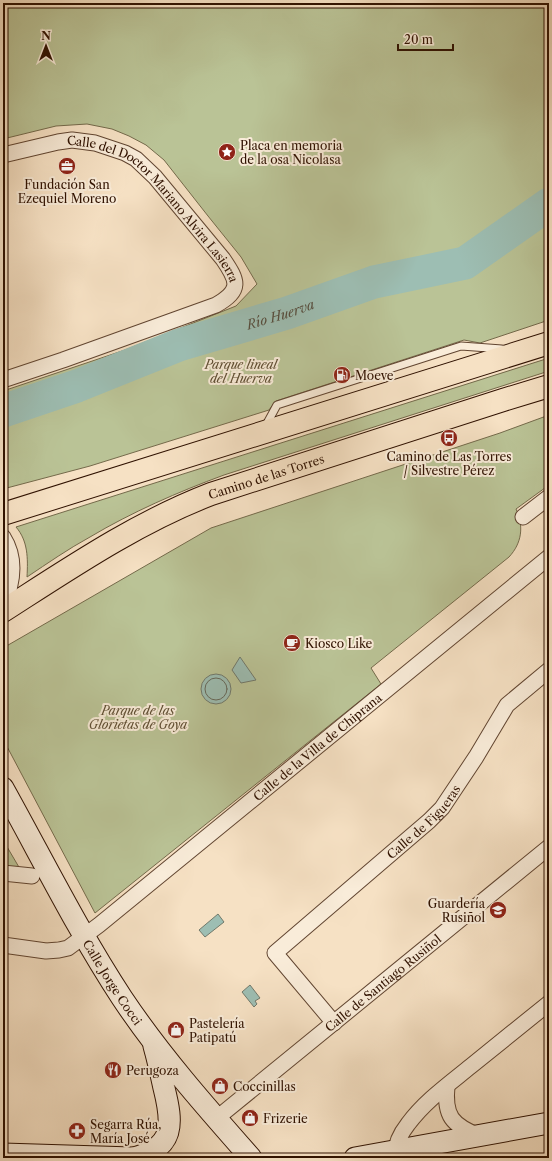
<svg xmlns="http://www.w3.org/2000/svg" width="552" height="1161" viewBox="0 0 552 1161" font-family="'Libre Caslon Text',serif">
<style>
.green{fill:#bac396;stroke:#746a4b}
.water{fill:#9dbeb3;stroke:#71796b}
.lines{fill:none;stroke-linecap:round;stroke-linejoin:round}
.shore{stroke:#66685a;stroke-width:1}
.river{stroke:#9dbeb3;stroke-width:33}
.lane-casing{stroke:#614531;stroke-width:9}
.street-casing{stroke:#614531;stroke-width:17}
.secondary-casing{stroke:#2f1100;stroke-width:23}
.primary-casing{stroke:#2f1100;stroke-width:24}
.lane{stroke:#f9ecd9;stroke-width:7}
.street{stroke:#f9ecd9;stroke-width:15}
.secondary{stroke:#f9ecd9;stroke-width:21}
.primary{stroke:#f6e1c4;stroke-width:22}
.labels{text-anchor:middle;dominant-baseline:central;stroke-width:4;stroke-linejoin:round;paint-order:stroke}
.poi-label{font-size:12px;fill:#2f1100;stroke:#f9ecd9;text-anchor:start}
.street-label{font-size:12px;fill:#2f1100;stroke:#f9ecd9}
.park-label{font-size:12px;font-style:italic;fill:#604f34;stroke:#f9ecd9}
.water-label{font-size:13px;font-style:italic;fill:#564e3f;stroke:#f9ecd9}
</style>
<rect width="100%" height="100%" fill="#f6e1c4"/>
<filter id="stains"><feTurbulence type="fractalNoise" baseFrequency=".005" numOctaves="4"/><feColorMatrix values="0 0 0 0 .2 0 0 0 0 .09 0 0 0 0 .02 0 0 0 .5 -.17"/></filter>
<radialGradient id="worn" r=".72"><stop offset=".6" stop-color="#630" stop-opacity="0"/><stop offset="1" stop-color="#630" stop-opacity=".3"/></radialGradient>
<g class="green">
<polygon points="3,3 549,3 549,320 480,343 464,340 276,401 269,410 90,466 3,489 3,391 125,350 236,306 257,284 241,257 208,216 164,160 146,145 129,136 112,129 87,124 56,126 3,139"/>
<path d="M 549,358 L 549,371 L 224,475 C 178,492 132,512 90,537 C 68,549 48,563 27,577 C 28,558 28,541 16,527 Z"/>
<path d="M 549,415 L 549,485 L 516,509 C 524,526 522,543 509,557 L 371,668 L 381,684 L 95,913 L 3,739 L 3,648 L 211,528 L 500,433 Z"/>
<polygon points="3,840 23,874 3,871"/>
</g>
<g class="water">
<polygon points="240,657 256,680 241,683 232,670"/>
<circle cx="216" cy="689" r="15"/>
<polygon points="218,914 224,922 205,937 199,930"/>
<polygon points="250,985 260,998 255,1001 257,1004 254,1007 242,992"/>
</g>
<g class="lines">
<circle class="shore" cx="216" cy="689" r="11"/>
<path class="river" id="s1" d="M 3,411 L 77,386 L 179,345 L 287,313 L 374,282 L 465,263 L 549,204"/>
<defs>
<polyline id="lane" points="265,427 277,405 461,346 502,349"/>
<g id="street">
<path id="s2" d="M 3,155 L 58,142 L 72,140 L 95,143 L 125,153 L 136,159 L 155,177 L 223,259 C 238,281 242,290 216,305 L 63,360 L 3,380"/>
<polyline points="523,517 549,497"/>
<path d="M 3,537 C 17,559 13,583 3,606"/>
<polyline points="3,873 32,876"/>
<path id="s3" d="M 3,945 L 46,951 L 59,950 L 68,948 L 99,925 L 549,557"/>
<path id="s4" d="M 334,1023 L 275,953 L 429,821 L 442,808 L 476,757 L 507,705 L 549,670"/>
<path d="M 447,1086 C 444,1116 452,1125 479,1136"/>
<path id="s5" d="M 217,1118 L 549,847"/>
<path d="M 396,1158 C 394,1146 401,1133 408,1124 C 425,1101 449,1084 471,1066 C 497,1045 523,1024 549,1003"/>
</g>
<g id="secondary">
<path id="s6" d="M 3,788 C 42,858 78,931 122,998 C 160,1055 206,1107 251,1158"/>
<polyline points="3,1154 132,1158"/>
<path d="M 134,1158 C 175,1147 173,1124 164,1088 C 161,1074 158,1060 154,1046"/>
<polyline points="355,1158 549,1123"/>
</g>
<g id="primary">
<polyline points="3,514 549,343"/>
<path id="s7" d="M 3,611 C 70,568 136,523 211,494 L 503,400 L 549,386"/>
</g>
</defs>
<use href="#lane" class="lane-casing"/>
<use href="#street" class="street-casing"/>
<use href="#secondary" class="secondary-casing"/>
<use href="#primary" class="primary-casing"/>
<use href="#lane" class="lane"/>
<use href="#street" class="street"/>
<use href="#secondary" class="secondary"/>
<use href="#primary" class="primary"/>
</g>
<defs>
<symbol id="sight-disc" viewBox="-11 -11 22 22"><circle r="9.5" fill="#8f2418" stroke="#f9ecd9"/><path d="M0-6L1.8-2.2L6-1.7L2.9 1.2L3.7 5.4L0 3.3L-3.7 5.4L-2.9 1.2L-6-1.7L-1.8-2.2Z" fill="#fff"/></symbol>
<symbol id="office-disc" viewBox="-11 -11 22 22"><circle r="9.5" fill="#8f2418" stroke="#f9ecd9"/><path d="M-6-3h4V-5.5h4V-3h4V5H-6ZM-1-4.5V-3h2v-1.5ZM-6 0V1H6V0Z" fill="#fff"/></symbol>
<symbol id="fuel-disc" viewBox="-11 -11 22 22"><circle r="9.5" fill="#8f2418" stroke="#f9ecd9"/><path d="M-5.5-6h7V0h2V4h1.3V-2.5L3-4.5l.8-.8L6-3V5H2.5V1h-1V6h-7ZM-4.2-4.7v3.2H.2V-4.7Z" fill="#fff"/></symbol>
<symbol id="bus-disc" viewBox="-11 -11 22 22"><circle r="9.5" fill="#8f2418" stroke="#f9ecd9"/><path d="M-5-6H5V4H4V6H2V4H-2V6H-4V4H-5ZM-3.5-4V0h7V-4ZM-3.5 1.2v1.5H-2V1.2ZM2 1.2v1.5H3.5V1.2Z" fill="#fff"/></symbol>
<symbol id="cafe-disc" viewBox="-11 -11 22 22"><circle r="9.5" fill="#8f2418" stroke="#f9ecd9"/><path d="M-5.5-4.5H6V0H3Q3 3.5 0 3.5H-2.5Q-5.5 3.5-5.5 0ZM3-3.2v2h1.7v-2ZM-6 4.5H4V6H-6Z" fill="#fff"/></symbol>
<symbol id="school-disc" viewBox="-11 -11 22 22"><circle r="9.5" fill="#8f2418" stroke="#f9ecd9"/><path d="M0-5L7-2L0 1L-7-2ZM-4 1L0 2.5L4 1V4Q0 6-4 4Z" fill="#fff"/></symbol>
<symbol id="shop-disc" viewBox="-11 -11 22 22"><circle r="9.5" fill="#8f2418" stroke="#f9ecd9"/><path d="M-5-2.5h2.3a2.7 3.5 0 0 1 5.4 0H5L5.5 6h-11ZM-1.5-2.5h3a1.5 2.3 0 0 0-3 0Z" fill="#fff"/></symbol>
<symbol id="restaurant-disc" viewBox="-11 -11 22 22"><circle r="9.5" fill="#8f2418" stroke="#f9ecd9"/><path d="M-5-6h1v4h1v-4h1v4h1v-4h1v5L-1.5 .5V6h-2V.5L-5-1ZM5-6V6H3V1.5H1.5Q1.5-4 5-6Z" fill="#fff"/></symbol>
<symbol id="pharmacy-disc" viewBox="-11 -11 22 22"><circle r="9.5" fill="#8f2418" stroke="#f9ecd9"/><path d="M-2-6h4v4h4v4h-4v4h-4v-4h-4v-4h4Z" fill="#fff"/></symbol>
</defs>
<g fill-rule="evenodd">
<use href="#sight-disc" x="217" y="142" width="20" height="20"/>
<use href="#office-disc" x="57" y="156" width="20" height="20"/>
<use href="#fuel-disc" x="332" y="365" width="20" height="20"/>
<use href="#bus-disc" x="439" y="428" width="20" height="20"/>
<use href="#cafe-disc" x="282" y="633" width="20" height="20"/>
<use href="#school-disc" x="488" y="900" width="20" height="20"/>
<use href="#shop-disc" x="166" y="1020" width="20" height="20"/>
<use href="#restaurant-disc" x="103" y="1060" width="20" height="20"/>
<use href="#shop-disc" x="210" y="1076" width="20" height="20"/>
<use href="#shop-disc" x="240" y="1108" width="20" height="20"/>
<use href="#pharmacy-disc" x="67" y="1121" width="20" height="20"/>
</g>
<g class="labels">
<g class="poi-label">
<text x="240" y="145">Placa en memoria<tspan x="240" dy="14">de la osa Nicolasa</tspan></text>
<text x="67" y="184" text-anchor="middle">Fundación San<tspan x="67" dy="14">Ezequiel Moreno</tspan></text>
<text x="355" y="375">Moeve</text>
<text x="449" y="456" text-anchor="middle">Camino de Las Torres<tspan x="449" dy="14">/ Silvestre Pérez</tspan></text>
<text x="305" y="643">Kiosco Like</text>
<text x="485" y="903" text-anchor="end">Guardería<tspan x="485" dy="14">Rusiñol</tspan></text>
<text x="189" y="1023">Pastelería<tspan x="189" dy="14">Patipatú</tspan></text>
<text x="126" y="1070">Perugoza</text>
<text x="233" y="1086">Coccinillas</text>
<text x="263" y="1118">Frizerie</text>
<text x="90" y="1124">Segarra Rúa,<tspan x="90" dy="14">María José</tspan></text>
</g>
<g class="street-label">
<text stroke="none"><textPath href="#s2" startOffset="181">Calle del Doctor Mariano Alvira Lasierra</textPath></text>
<text stroke="none"><textPath href="#s7" startOffset="297">Camino de las Torres</textPath></text>
<text stroke="none"><textPath href="#s3" startOffset="386">Calle de la Villa de Chiprana</textPath></text>
<text stroke="none"><textPath href="#s4" startOffset="290">Calle de Figueras</textPath></text>
<text stroke="none"><textPath href="#s6" startOffset="223">Calle Jorge Cocci</textPath></text>
<text stroke="none"><textPath href="#s5" startOffset="214">Calle de Santiago Rusiñol</textPath></text>
</g>
<g class="park-label">
<text x="241" y="364">Parque lineal<tspan x="241" dy="14">del Huerva</tspan></text>
<text x="138" y="710">Parque de las<tspan x="138" dy="14">Glorietas de Goya</tspan></text>
</g>
<g class="water-label">
<text stroke="none"><textPath href="#s1" startOffset="294">Río Huerva</textPath></text>
</g>
</g>
<rect width="552" height="1161" fill="none" stroke="#f6e1c4" stroke-width="16"/>
<rect x="4" y="4" width="544" height="1153" fill="none" stroke="#2f1100" stroke-width="2"/>
<rect x="8" y="8" width="536" height="1145" fill="none" stroke="#2f1100"/>
<g transform="translate(46 46)" stroke="#f9ecd9" stroke-width="3" paint-order="stroke">
<path d="M0-3L7 15L0 10L-7 15Z" fill="#2f1100"/>
<text y="-6" font-size="11" font-weight="bold" text-anchor="middle" fill="#2f1100">N</text>
</g>
<path d="M398 44v6h55v-6" fill="none" stroke="#2f1100" stroke-width="2"/>
<text x="404" y="44" font-size="12" fill="#2f1100" stroke="#f9ecd9" stroke-width="3" paint-order="stroke">20 m</text>
<rect width="100%" height="100%" filter="url(#stains)"/>
<rect width="100%" height="100%" fill="url(#worn)"/>
</svg>
